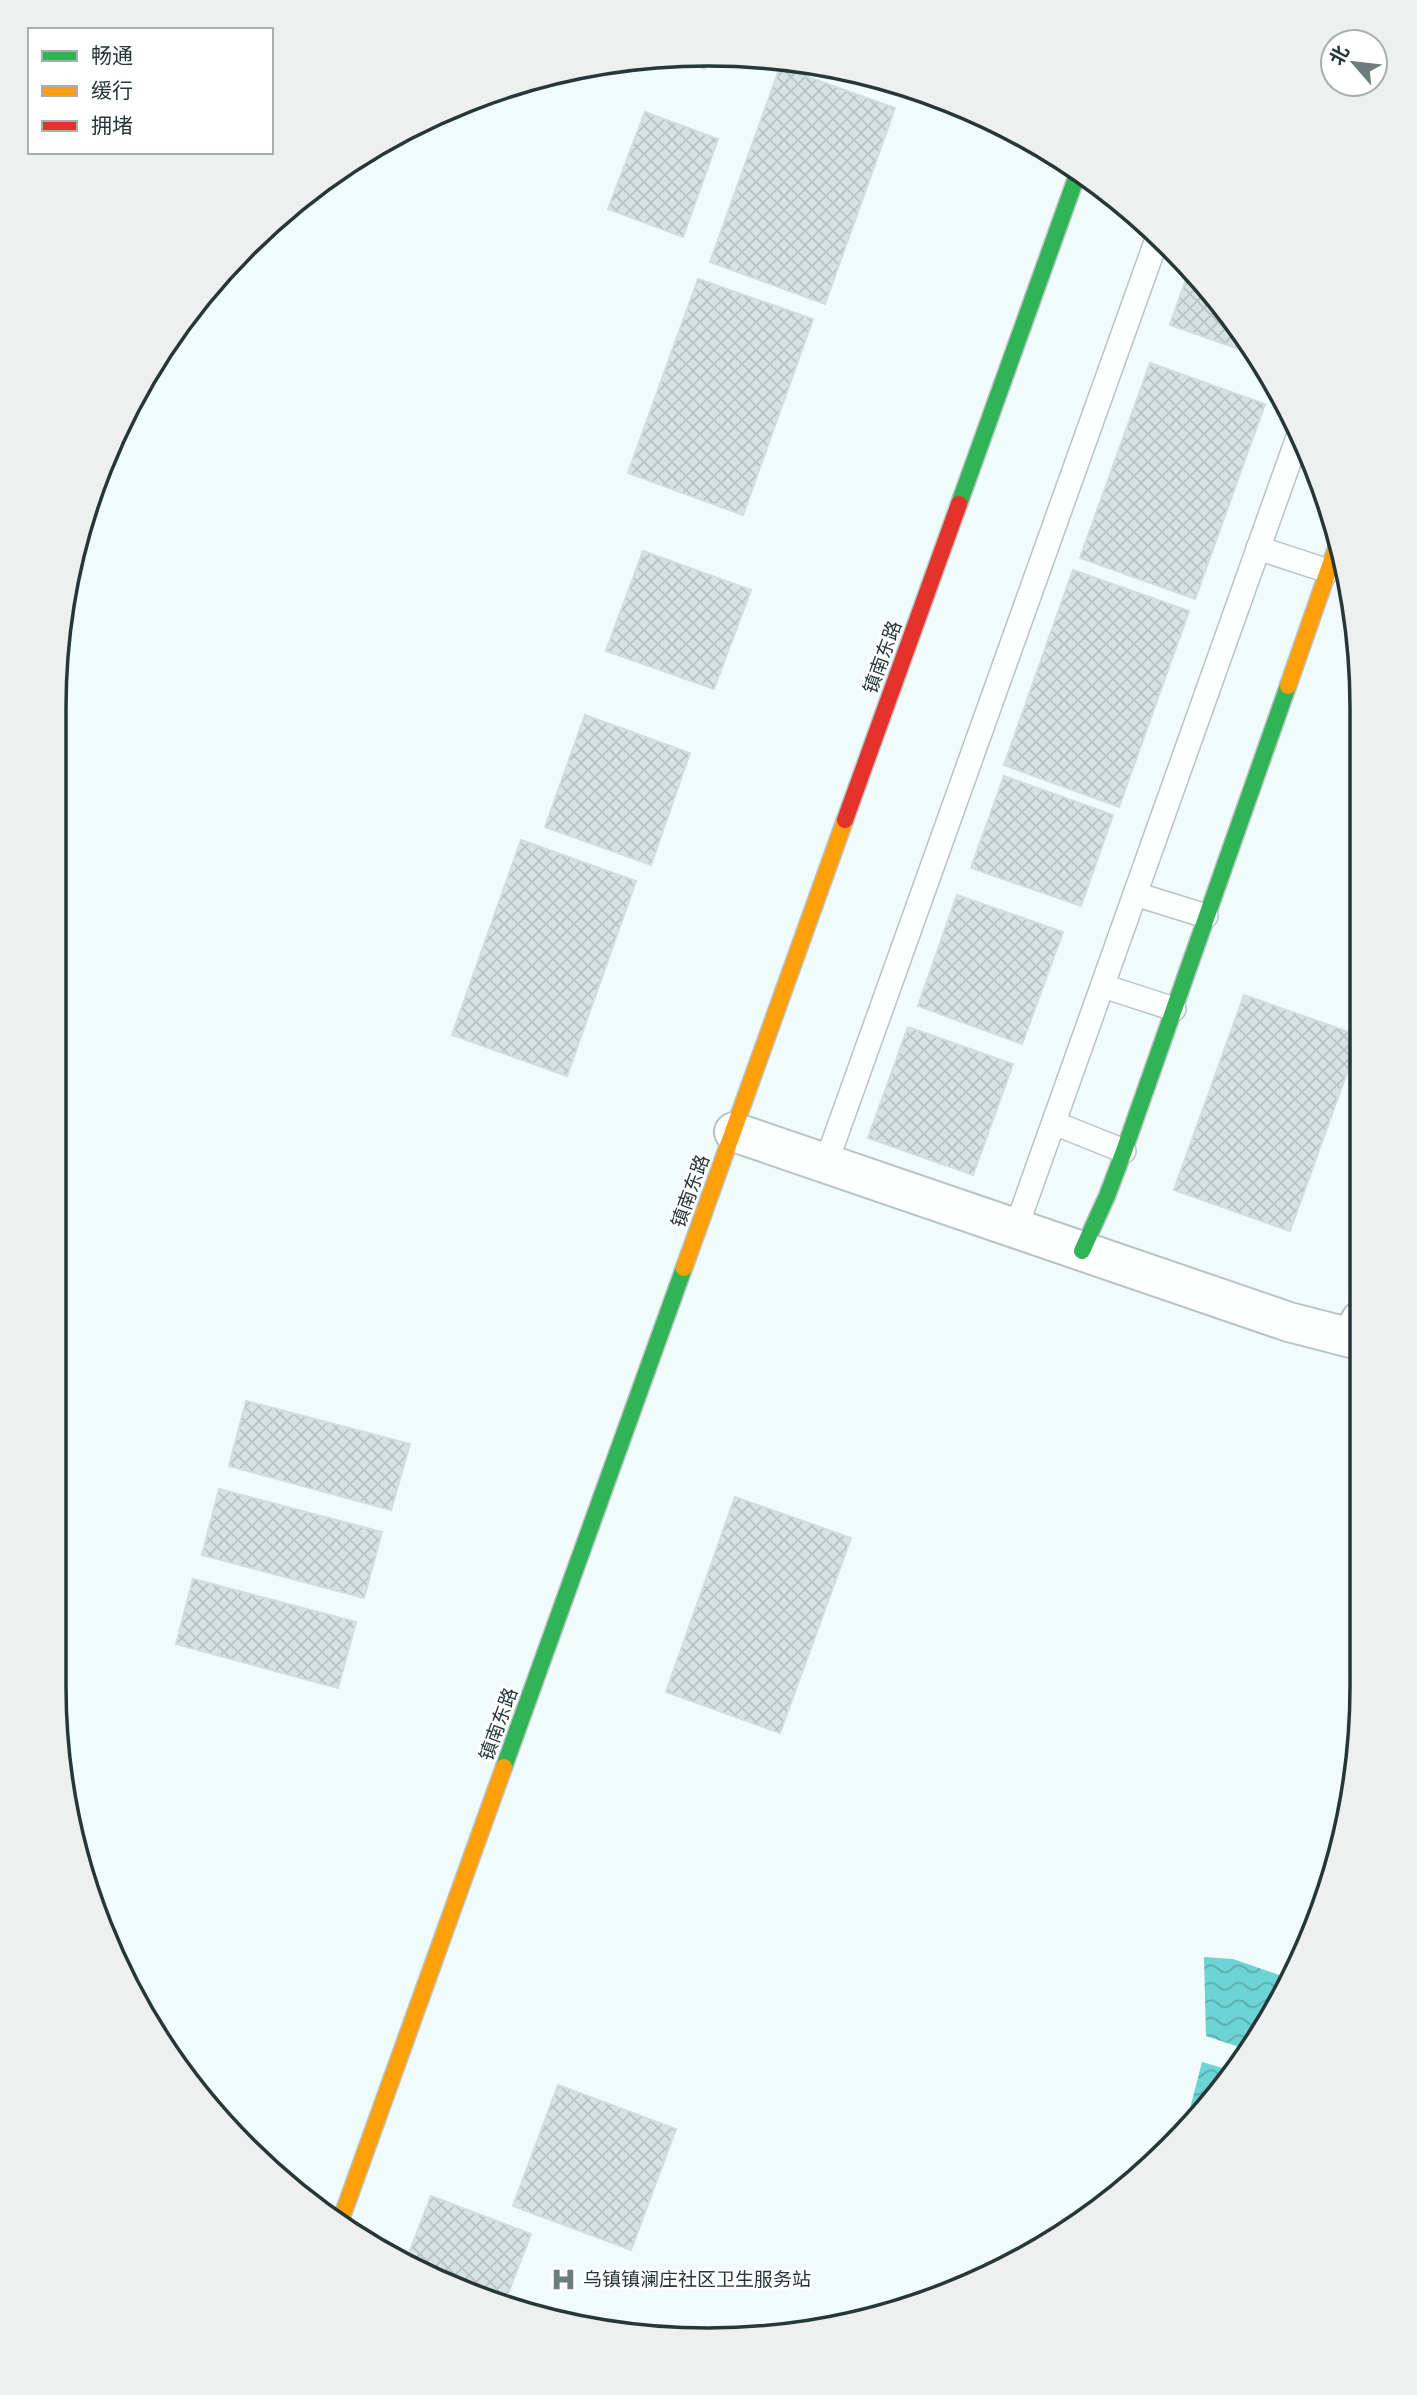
<svg xmlns="http://www.w3.org/2000/svg" width="1417" height="2395" viewBox="0 0 1417 2395" font-family="'Noto Sans','Noto Sans SC',sans-serif">
<style>
.water{fill:url(#water-waves)}
.building{fill:url(#building-cross-hatch);stroke:#d2dede;stroke-width:2}
.lines{fill:none;stroke-linecap:round;stroke-linejoin:round}
.lane-casing{stroke:#b8c4c4;stroke-width:26}
.street-casing{stroke:#b8c4c4;stroke-width:42}
.fast-casing{stroke:#b8c4c4;stroke-width:19}
.slow-casing{stroke:#b8c4c4;stroke-width:19}
.jam-casing{stroke:#b8c4c4;stroke-width:19}
.lane{stroke:#fdfefe;stroke-width:23}
.street{stroke:#fdfefe;stroke-width:38}
.fast{stroke:#30b455;stroke-width:16}
.slow{stroke:#ff9f0a;stroke-width:16}
.jam{stroke:#e5322d;stroke-width:16}
.labels{text-anchor:middle;dominant-baseline:central;stroke-width:5;stroke-linejoin:round;paint-order:stroke}
.street-label{font-size:19px;fill:#263737;stroke:#fff}
.poi-label{font-size:19px;fill:#263737;stroke:#fff;text-anchor:start}
.rim{fill:none;stroke:#263737;stroke-width:3.5}
</style>
<defs>
<pattern id="water-waves" width="16" height="10" patternUnits="userSpaceOnUse" patternTransform="scale(1.75)"><rect width="16" height="10" fill="#6dd4d5"/><path d="M0 5q4-4 8 0t8 0" fill="none" stroke="#59adae"/></pattern>
<pattern id="building-cross-hatch" width="8" height="8" patternUnits="userSpaceOnUse" patternTransform="scale(1.75)"><rect width="8" height="8" fill="#d7e3e3"/><path d="M0 0l8 8M0 8l8-8" fill="none" stroke="#b8c3c3"/></pattern>
</defs>
<rect width="100%" height="100%" fill="#f2fbfb"/>
<g class="water">
<polygon points="1204,1957 1233,1959 1288,1978 1251,2051 1206,2036"/>
<polygon points="1202,2062 1233,2071 1187,2120"/>
</g>
<g class="building">
<polygon points="710,54 705,69 673,58 709,54"/>
<polygon points="780,67 895,108 825,304 710,262"/>
<polygon points="645,112 718,139 683,237 608,209"/>
<polygon points="1190,268 1200,277 1256,355 1170,325"/>
<polygon points="698,279 813,319 743,515 628,473"/>
<polygon points="1150,363 1265,404 1195,599 1080,558"/>
<polygon points="643,551 751,590 714,689 606,651"/>
<polygon points="1073,570 1189,611 1119,807 1004,765"/>
<polygon points="585,715 690,753 651,865 545,827"/>
<polygon points="1004,776 1113,815 1081,906 971,868"/>
<polygon points="521,840 636,881 567,1076 452,1035"/>
<polygon points="957,895 1063,932 1022,1044 918,1006"/>
<polygon points="1244,995 1360,1036 1290,1231 1174,1190"/>
<polygon points="908,1027 1013,1064 973,1175 868,1138"/>
<polygon points="246,1401 410,1444 391,1510 229,1466"/>
<polygon points="219,1489 382,1532 364,1598 202,1555"/>
<polygon points="735,1497 851,1538 780,1733 666,1692"/>
<polygon points="193,1579 356,1622 338,1688 176,1644"/>
<polygon points="558,2085 676,2129 631,2250 513,2206"/>
<polygon points="431,2196 531,2234 503,2307 406,2261"/>
</g>
<g class="lines">
<defs>
<g id="lane">
<polyline points="1258,548 1328,571"/>
<polyline points="1135,894 1206,916"/>
<polyline points="1103,986 1174,1009"/>
<polyline points="1054,1123 1124,1151"/>
<polyline points="826,1163 1157,239"/>
<polyline points="1016,1228 1298,437"/>
</g>
<polyline id="street" points="734,1132 1289,1322 1351,1338 1361,1320"/>
<g id="fast">
<polyline points="959,504 1079,170"/>
<polyline points="1082,1251 1107,1196 1124,1151 1288,686"/>
<polyline points="504,1767 684,1268"/>
</g>
<g id="slow">
<polyline points="1288,686 1340,537"/>
<polyline points="684,1268 845,820"/>
<polyline points="339,2225 504,1767"/>
</g>
<polyline id="jam" points="845,820 959,504"/>
</defs>
<use href="#lane" class="lane-casing"/>
<use href="#street" class="street-casing"/>
<use href="#fast" class="fast-casing"/>
<use href="#slow" class="slow-casing"/>
<use href="#jam" class="jam-casing"/>
<use href="#lane" class="lane"/>
<use href="#street" class="street"/>
<use href="#fast" class="fast"/>
<use href="#slow" class="slow"/>
<use href="#jam" class="jam"/>
</g>
<defs>
<symbol id="hospital-bare" viewBox="-9 -9 18 18"><path d="M-5-5h3v3.5h4V-5h3V5h-3V1.5h-4V5h-3Z" fill="#6d7c7c" stroke="#fff" stroke-width="2.5" paint-order="stroke"/></symbol>
</defs>
<g fill-rule="evenodd">
<use href="#hospital-bare" x="546" y="2262" width="35" height="35"/>
</g>
<g class="labels">
<g class="street-label">
<text transform="translate(882 657) rotate(-70)">镇南东路</text>
<text transform="translate(690 1191) rotate(-70)">镇南东路</text>
<text transform="translate(498 1724) rotate(-70)">镇南东路</text>
</g>
<g class="poi-label">
<text x="583" y="2279">乌镇镇澜庄社区卫生服务站</text>
</g>
</g>
<path d="M0 0H1417V2395H0ZM708 66H708A642 642 0 0 1 1350 708V1686A642 642 0 0 1 708 2328H708A642 642 0 0 1 66 1686V708A642 642 0 0 1 708 66Z" fill="#eeefef" fill-rule="evenodd"/>
<path class="rim" d="M708 66H708A642 642 0 0 1 1350 708V1686A642 642 0 0 1 708 2328H708A642 642 0 0 1 66 1686V708A642 642 0 0 1 708 66Z"/>
<rect x="28" y="28" width="245" height="126" fill="#ffffff" stroke="#a8afaf" stroke-width="2"/>
<rect x="42" y="51" width="35" height="10" fill="#30b455" stroke="#a8afaf" stroke-width="2"/>
<text x="91" y="63" font-size="21" fill="#263737">畅通</text>
<rect x="42" y="86" width="35" height="10" fill="#ff9f0a" stroke="#a8afaf" stroke-width="2"/>
<text x="91" y="98" font-size="21" fill="#263737">缓行</text>
<rect x="42" y="121" width="35" height="10" fill="#e5322d" stroke="#a8afaf" stroke-width="2"/>
<text x="91" y="133" font-size="21" fill="#263737">拥堵</text>
<g transform="translate(1354 63) rotate(298)"><circle r="33" fill="#ffffff" stroke="#a8afaf" stroke-width="2"/>
<path d="M0-5L12 26L0 18L-12 26Z" fill="#6d7c7c"/>
<text y="-10" font-size="19" font-weight="bold" text-anchor="middle" fill="#263737">北</text>
</g>
</svg>
